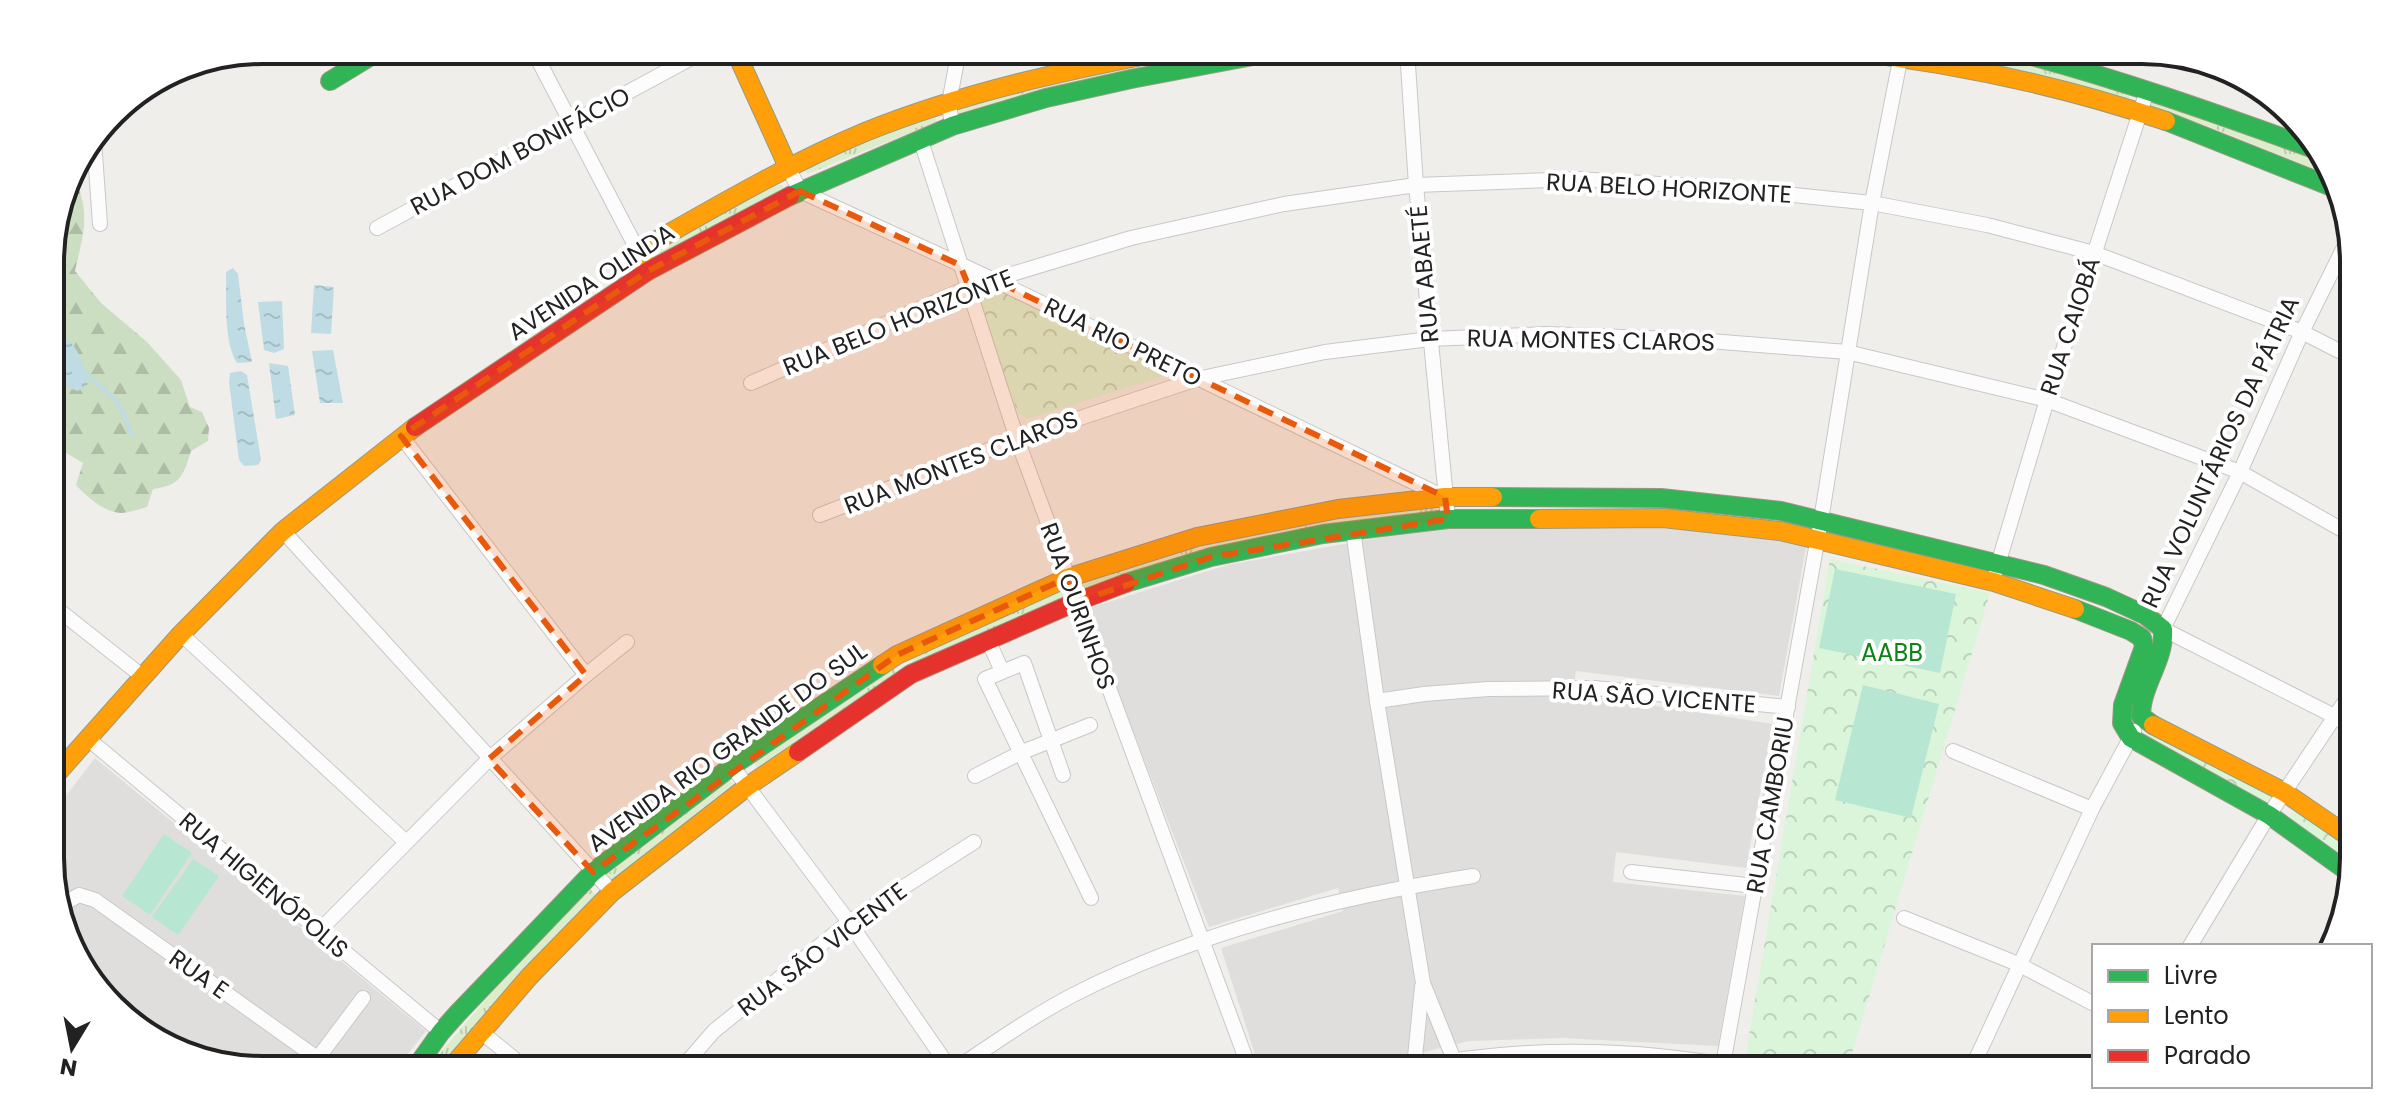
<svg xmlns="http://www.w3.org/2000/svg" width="2404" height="1120" viewBox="0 0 2404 1120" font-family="Poppins,sans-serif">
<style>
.residential{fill:#dfdedc}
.grass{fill:url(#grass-tufts)}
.forest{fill:url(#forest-firs)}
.park{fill:url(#park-crowns)}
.pitch{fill:#b7e6d2}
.water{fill:url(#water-ripples)}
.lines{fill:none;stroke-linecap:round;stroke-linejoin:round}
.stream{stroke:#bfdbe3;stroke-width:4}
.street-casing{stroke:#c9c8c7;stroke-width:16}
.fast-casing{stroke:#999a82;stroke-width:20}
.slow-casing{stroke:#999a82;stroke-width:20}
.jam-casing{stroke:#999a82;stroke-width:20}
.street{stroke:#fdfcfc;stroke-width:14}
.fast{stroke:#30b455;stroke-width:18}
.slow{stroke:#ff9f0a;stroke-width:18}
.jam{stroke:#e5322d;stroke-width:18}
.marked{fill:#e8590c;fill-opacity:0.2;stroke:#e8590c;stroke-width:6;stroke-dasharray:16 10;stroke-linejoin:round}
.labels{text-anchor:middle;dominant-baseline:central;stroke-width:8;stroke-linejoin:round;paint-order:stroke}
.street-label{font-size:24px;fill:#222;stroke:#fff}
.park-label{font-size:24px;fill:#0c8416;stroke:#fff}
.rim{fill:none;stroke:#222;stroke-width:4}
</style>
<defs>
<pattern id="grass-tufts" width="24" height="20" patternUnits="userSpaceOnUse" patternTransform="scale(2)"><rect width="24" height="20" fill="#ddeccb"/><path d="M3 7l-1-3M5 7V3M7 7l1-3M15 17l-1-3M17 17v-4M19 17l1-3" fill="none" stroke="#bdcaae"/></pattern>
<pattern id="forest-firs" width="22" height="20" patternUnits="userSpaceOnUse" patternTransform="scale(2)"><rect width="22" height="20" fill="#cbdec1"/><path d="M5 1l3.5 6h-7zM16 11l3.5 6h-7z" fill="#aebea6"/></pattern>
<pattern id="park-crowns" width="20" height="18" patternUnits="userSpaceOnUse" patternTransform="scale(2)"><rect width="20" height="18" fill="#daf5da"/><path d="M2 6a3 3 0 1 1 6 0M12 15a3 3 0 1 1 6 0" fill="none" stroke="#bbd2bb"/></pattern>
<pattern id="water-ripples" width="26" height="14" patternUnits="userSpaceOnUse" patternTransform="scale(2)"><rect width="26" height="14" fill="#bfdbe3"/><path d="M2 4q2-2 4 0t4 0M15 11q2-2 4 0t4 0" fill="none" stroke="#a4bcc2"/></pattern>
</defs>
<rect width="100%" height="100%" fill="#f0eeeb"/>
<g class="residential">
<polygon points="1661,522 1807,542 1779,696 1576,671 1573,693 1773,724 1746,868 1616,852 1613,882 1745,896 1718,1046 1562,1038 1469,1041 1353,1070 1260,1070 1221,948 1343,911 1338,888 1209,927 1086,609 1227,565 1444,526"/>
<polygon points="95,758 426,1031 395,1070 262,1070 181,1054 94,987 52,886 52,814"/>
</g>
<g class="grass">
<polygon points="1198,50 1236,50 956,115 953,108"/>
<polygon points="1924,50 1977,50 2131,91 2128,100 2024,72"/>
<polygon points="2151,99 2211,117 2322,161 2327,174 2208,126 2149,108"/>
<polygon points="935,116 937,122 807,174 805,168 869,140"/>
<polygon points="777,185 782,185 785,190 662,254 659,253 658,249 676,237"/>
<polygon points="1438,504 1439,512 1078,591 1075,585 1196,544 1335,517"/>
<polygon points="1061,590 1064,598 914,664 910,657"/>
<polygon points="893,667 897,673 757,767 753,761"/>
<polygon points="727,777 733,784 612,881 607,875"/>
<polygon points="589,888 596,895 512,984 438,1070 426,1070 503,979"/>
</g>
<path class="forest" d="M 71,172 C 92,211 84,231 75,271 L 101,303 L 147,342 L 181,380 L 190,407 L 202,412 L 209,428 L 208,441 L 191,451 C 183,476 181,485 153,489 L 147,507 C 139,509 129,513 121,513 C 104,512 87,497 76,485 L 83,463 L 51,444 L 50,248 Z"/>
<g class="park">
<polygon points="993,284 1167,368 1161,377 1027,419 1018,413 975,300 979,289"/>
<polygon points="1830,559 1990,593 1847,1070 1765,1070 1744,1065"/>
<polygon points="2150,731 2269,795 2272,798 2271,803 2266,805 2146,737"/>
<polygon points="2297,811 2354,852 2353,864 2292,820 2289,817 2291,813"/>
</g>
<g class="pitch">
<polygon points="1835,569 1956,594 1940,673 1819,648"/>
<polygon points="1863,685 1939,704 1911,818 1835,800"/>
<polygon points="164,834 192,853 150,915 122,896"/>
<polygon points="193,859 219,876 178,935 152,917"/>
</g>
<g class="water">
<path d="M 233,268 L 238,274 L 244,324 L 252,362 L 237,363 C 223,341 227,298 226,272 Z"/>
<polygon points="314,285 334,287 331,334 311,333"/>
<polygon points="282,301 284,349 274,353 264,350 258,302"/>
<path d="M 56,330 C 79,344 81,359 88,384 L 78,391 C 50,382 51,358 51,333 Z"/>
<polygon points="333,350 343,403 320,403 312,351"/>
<polygon points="269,363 288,366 295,415 276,419"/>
<polygon points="241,371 247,375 261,460 258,465 244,466 239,460 229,382 230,373"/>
</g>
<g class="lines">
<polyline class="stream" points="81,369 118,402 132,435"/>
<defs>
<g id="street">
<polyline points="533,50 638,251"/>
<polyline points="1407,50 1416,185 1448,519"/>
<polyline points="952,126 949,103 959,50"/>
<polyline points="920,138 1017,439 1250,1070"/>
<polyline points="94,140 100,224"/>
<polyline points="788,167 800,191 992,279 1444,497"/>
<polyline points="377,228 706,50"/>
<polyline points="751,383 969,287 1131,238 1284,204 1416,185 1577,179 1726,188 1872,203 1987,225 2094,253 2302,332 2353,358"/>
<polyline points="401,436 586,675"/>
<polyline points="820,515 1017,439 1197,379 1325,352 1430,339 1548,334 1697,340 1847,352 2047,400 2240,472 2353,536"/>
<polyline points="1353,530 1377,701 1423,983 1454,1060"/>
<polyline points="283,531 612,892"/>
<polyline points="1996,571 2047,400 2147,91"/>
<polyline points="51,604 142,676"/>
<polyline points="2163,629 2240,472 2302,332 2351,233"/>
<polyline points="2163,629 2336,717 2354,730"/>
<polyline points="181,634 406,842"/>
<polyline points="988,640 1002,671"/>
<polyline points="1377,701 1424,694 1488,689 1595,688 1788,707"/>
<polyline points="87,738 441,1032"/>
<polyline points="1953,751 2092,809"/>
<polyline points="732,766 849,922 951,1070"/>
<polyline points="1063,775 1024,663 985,679 1091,898"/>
<polyline points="975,776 1020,753 1090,725"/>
<polyline points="1631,872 1755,886"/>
<polyline points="62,911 67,902 79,895 95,900 317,1058"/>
<polyline points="1904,918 2018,964 2094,1004"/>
<polyline points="319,931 489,759 586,675 627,642"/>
<polyline points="2190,946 2269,815 2354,688"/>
<polyline points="480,1031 528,1070"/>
<polyline points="1414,1067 1422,987"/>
<polyline points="309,1070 363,998"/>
<polyline points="680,1070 714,1031 849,922 974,842"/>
<path d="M 954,1070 C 993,1044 1031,1017 1073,995 C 1196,932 1337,897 1473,876"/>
<path d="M 1399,1070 C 1517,1045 1634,1046 1752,1070"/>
<polyline points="1575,1070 1587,1070"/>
<polyline points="1722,1070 1821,520 1872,203 1902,50"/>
<polyline points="1971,1070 2092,809 2134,731"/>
</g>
<g id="fast">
<path d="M 2009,50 C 2114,77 2215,113 2317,150"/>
<polyline points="330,81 381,50"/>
<polyline points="2166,121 2332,187"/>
<polyline points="790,196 952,126 1046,98 1131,79 1285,50"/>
<path d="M 1493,497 L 1661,498 L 1781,511 L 2044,575 L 2106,597 L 2145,615 L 2163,629 C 2165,661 2141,685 2141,716 L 2153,725"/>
<polyline points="1126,583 1211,557 1323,534 1448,519 1539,519"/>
<polyline points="2075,609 2131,631 2142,638 2144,647 2123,705 2122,723 2131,738 2269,815 2351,874"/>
<polyline points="414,1070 441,1032 457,1014 593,872 732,766 882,665"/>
</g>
<g id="slow">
<polyline points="735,50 788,167"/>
<path d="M 1838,50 C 1950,62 2059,85 2166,121"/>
<path d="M 648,271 L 638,251 C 712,209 786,165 865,132 C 964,92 1068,70 1172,50"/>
<polyline points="1539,519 1663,518 1780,531 1994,582 2075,609"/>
<polyline points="882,665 897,655 1067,578 1197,537 1338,509 1445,497 1493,497"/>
<polyline points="2153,725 2284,792 2354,840"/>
<polyline points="52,779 181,634 283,531 415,427"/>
<polyline points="449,1070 529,977 612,892 748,786 798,752"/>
</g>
<g id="jam">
<polyline points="415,427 648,271 790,196"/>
<polyline points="798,752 911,674 1076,602 1126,583"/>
</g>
</defs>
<use href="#street" class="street-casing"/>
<use href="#fast" class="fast-casing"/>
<use href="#slow" class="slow-casing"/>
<use href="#jam" class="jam-casing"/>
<use href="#street" class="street"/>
<use href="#fast" class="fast"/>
<use href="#slow" class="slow"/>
<use href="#jam" class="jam"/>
</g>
<path class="marked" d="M 800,191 L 960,265 L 969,287 L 992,279 L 1445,497 L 1448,519 L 1211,557 L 1076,602 L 1067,578 L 897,655 L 593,872 L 489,759 L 586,675 L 401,436 L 648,271 Z"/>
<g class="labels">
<g class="street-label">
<text transform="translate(520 151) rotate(-28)">RUA DOM BONIFÁCIO</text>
<text transform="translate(1669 188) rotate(3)">RUA BELO HORIZONTE</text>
<text transform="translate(1424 274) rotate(-95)">RUA ABAETÉ</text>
<text transform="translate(591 282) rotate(-33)">AVENIDA OLINDA</text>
<text transform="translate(898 322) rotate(-22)">RUA BELO HORIZONTE</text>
<text transform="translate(2070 326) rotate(-72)">RUA CAIOBÁ</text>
<text transform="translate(1591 340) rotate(1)">RUA MONTES CLAROS</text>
<text transform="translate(1123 342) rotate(26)">RUA RIO PRETO</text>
<text transform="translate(2220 452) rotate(-65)">RUA VOLUNTÁRIOS DA PÁTRIA</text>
<text transform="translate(961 462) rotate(-21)">RUA MONTES CLAROS</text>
<text transform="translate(1078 606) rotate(70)">RUA OURINHOS</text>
<text transform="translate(1654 697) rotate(4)">RUA SÃO VICENTE</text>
<text transform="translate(727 747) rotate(-36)">AVENIDA RIO GRANDE DO SUL</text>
<text transform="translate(1770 805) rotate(-80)">RUA CAMBORIU</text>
<text transform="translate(264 885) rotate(40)">RUA HIGIENÓPOLIS</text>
<text transform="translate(822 949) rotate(-37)">RUA SÃO VICENTE</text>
<text transform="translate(199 974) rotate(35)">RUA E</text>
</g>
<g class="park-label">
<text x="1892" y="652">AABB</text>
</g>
</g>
<path d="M0 0H2404V1120H0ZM262 64H2142A198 198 0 0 1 2340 262V858A198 198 0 0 1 2142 1056H262A198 198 0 0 1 64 858V262A198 198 0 0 1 262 64Z" fill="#fff" fill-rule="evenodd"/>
<path class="rim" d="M262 64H2142A198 198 0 0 1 2340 262V858A198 198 0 0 1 2142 1056H262A198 198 0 0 1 64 858V262A198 198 0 0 1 262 64Z"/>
<rect x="2092" y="944" width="280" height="144" fill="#ffffff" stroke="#a7a7a7" stroke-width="2"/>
<rect x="2108" y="970" width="40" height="12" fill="#30b455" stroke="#a7a7a7" stroke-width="2"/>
<text x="2164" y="984" font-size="24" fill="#222222">Livre</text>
<rect x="2108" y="1010" width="40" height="12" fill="#ff9f0a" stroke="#a7a7a7" stroke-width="2"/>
<text x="2164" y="1024" font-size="24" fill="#222222">Lento</text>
<rect x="2108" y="1050" width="40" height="12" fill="#e5322d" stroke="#a7a7a7" stroke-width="2"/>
<text x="2164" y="1064" font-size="24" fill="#222222">Parado</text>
<g transform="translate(72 1048) rotate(190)" stroke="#ffffff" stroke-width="6" paint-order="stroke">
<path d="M0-6L14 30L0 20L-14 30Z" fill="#222222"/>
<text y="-12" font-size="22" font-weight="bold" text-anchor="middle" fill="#222222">N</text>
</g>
</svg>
